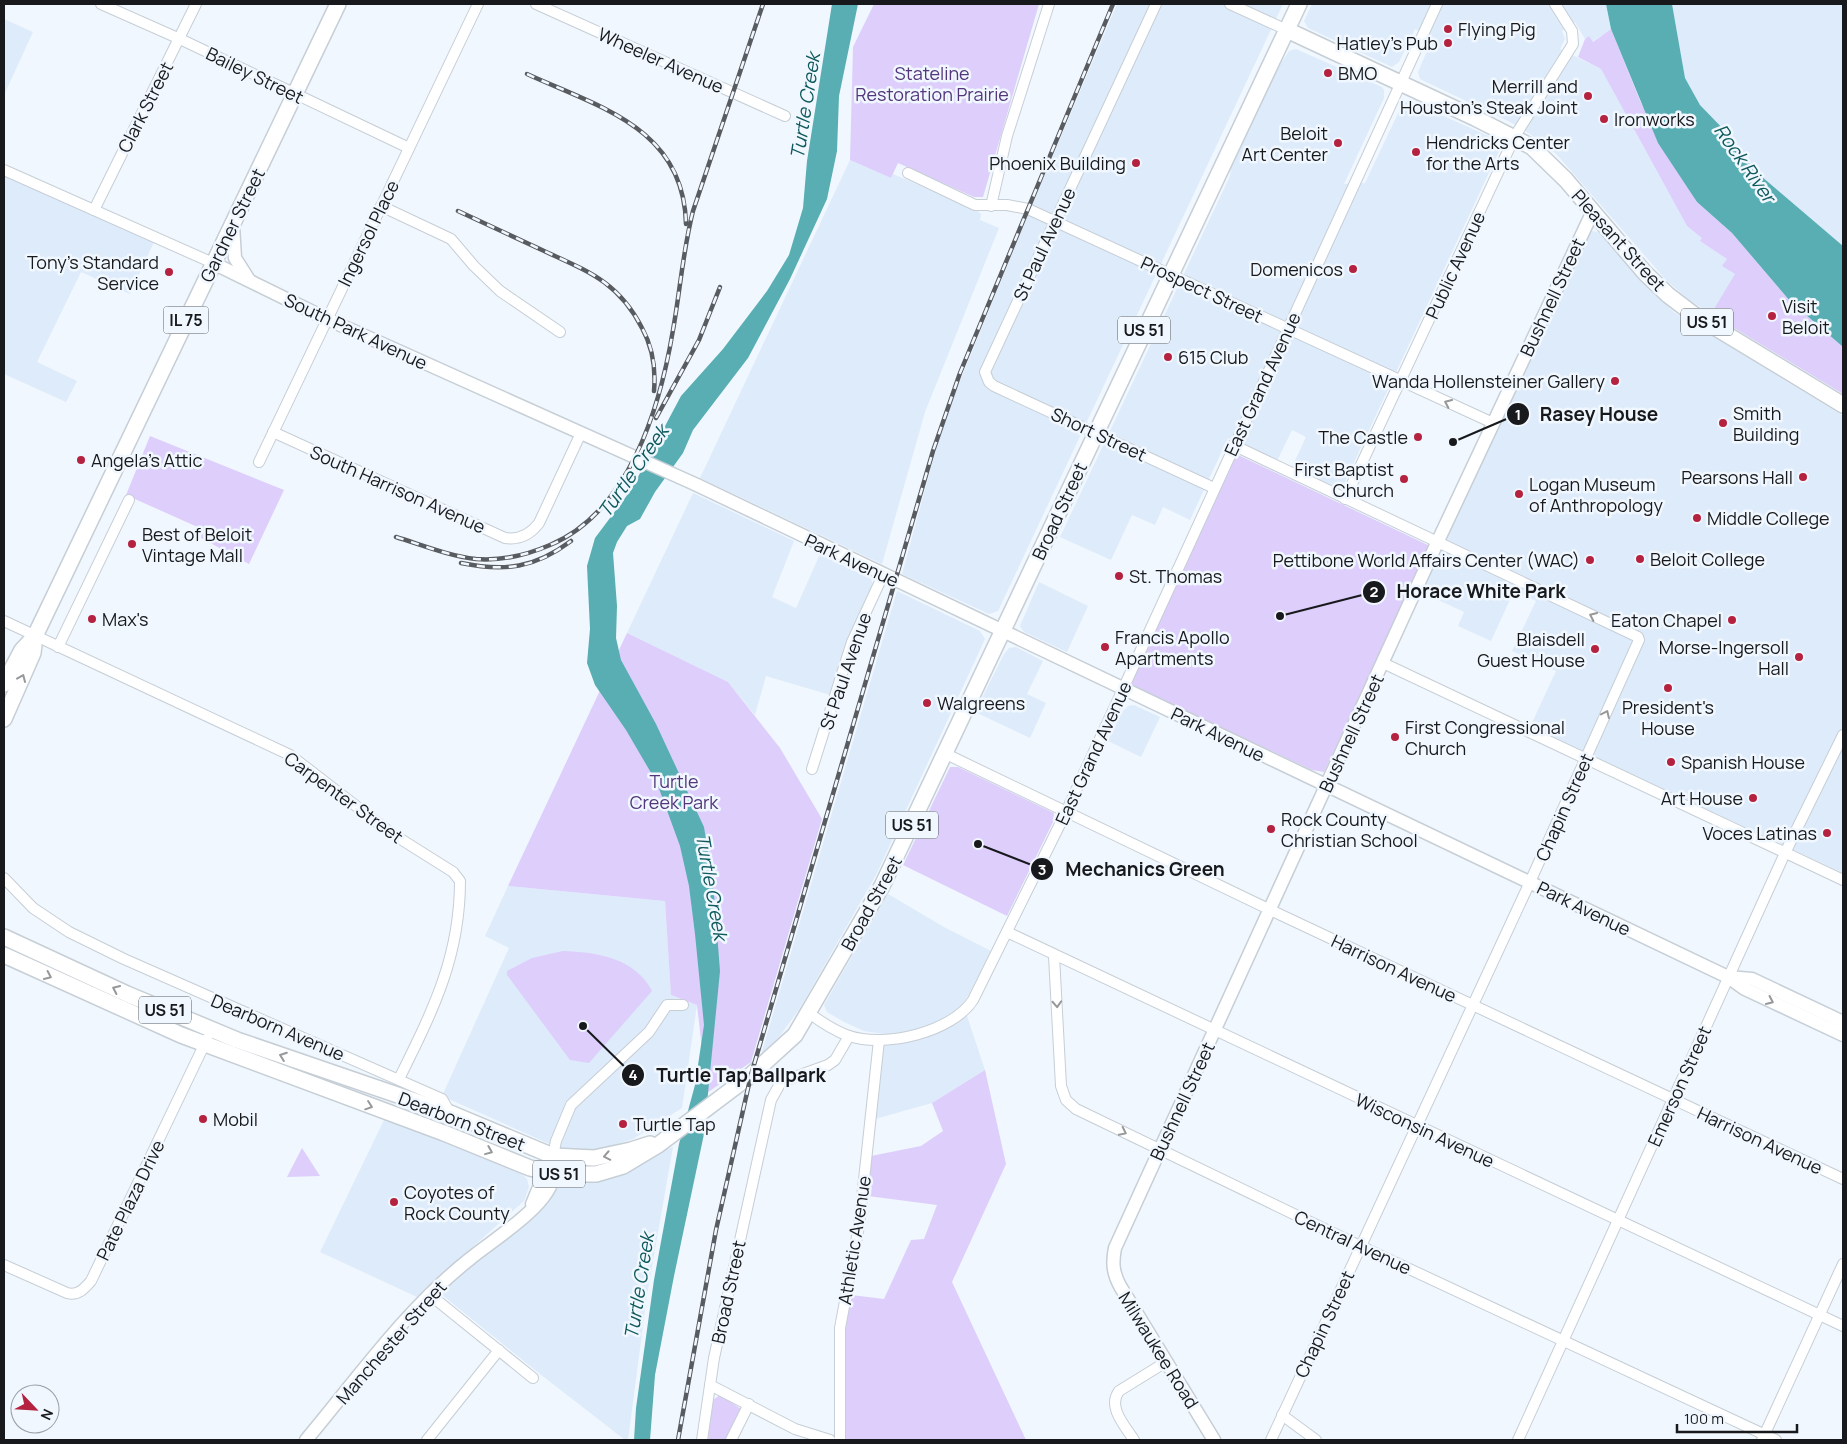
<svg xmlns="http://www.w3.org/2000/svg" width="1847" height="1444" viewBox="0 0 1847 1444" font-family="Manrope,sans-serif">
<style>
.built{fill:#deebfa;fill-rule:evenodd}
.green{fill:#ddcefc}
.water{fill:#58aeb2}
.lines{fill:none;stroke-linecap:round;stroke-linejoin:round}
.minor-casing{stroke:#c6ced6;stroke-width:12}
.tertiary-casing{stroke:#c6ced6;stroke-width:15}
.primary-casing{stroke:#c6ced6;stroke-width:18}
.minor{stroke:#fff;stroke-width:10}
.tertiary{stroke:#fff;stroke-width:12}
.primary{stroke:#fff;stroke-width:15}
.rail-casing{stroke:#585b60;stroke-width:4.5}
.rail{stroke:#f0f7fe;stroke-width:2.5;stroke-dasharray:8;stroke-linecap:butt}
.oneway{stroke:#979899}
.poi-dot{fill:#b4223f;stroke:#f0f7fe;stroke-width:2}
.labels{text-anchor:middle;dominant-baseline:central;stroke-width:5;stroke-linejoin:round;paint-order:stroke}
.shield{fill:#f0f7fe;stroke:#585c60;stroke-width:1}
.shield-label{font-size:16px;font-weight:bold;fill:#17191c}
.poi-label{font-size:18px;fill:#17191c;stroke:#f0f7fe;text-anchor:start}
.street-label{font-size:18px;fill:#17191c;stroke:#f0f7fe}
.park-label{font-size:18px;fill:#53367b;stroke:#f0f7fe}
.water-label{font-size:19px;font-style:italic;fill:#0e595c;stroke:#f0f7fe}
.leader{fill:none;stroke:#17191c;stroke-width:2}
.callout-dot{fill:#17191c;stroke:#f0f7fe;stroke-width:2}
.mark-label{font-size:15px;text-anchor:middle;font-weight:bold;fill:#fff}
.callout-label{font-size:19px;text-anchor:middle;font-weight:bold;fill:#17191c;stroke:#f0f7fe;stroke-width:5;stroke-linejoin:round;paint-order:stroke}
</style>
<rect width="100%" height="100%" fill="#f0f7fe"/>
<g class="built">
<polygon points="1117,4 1283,4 998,611 989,614 902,574 944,420 1035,198"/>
<polygon points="1312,4 1606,4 1611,29 1592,42 1589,36 1585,39 1575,22 1562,31 1565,39 1560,49 1601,69 1687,226 1703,238 1700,241 1727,259 1736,274 1711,314 1688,299 1666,280 1558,156 1543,142 1510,122 1420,79 1418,72 1433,37 1415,29 1399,62 1392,67 1308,28 1304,21"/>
<polygon points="1672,4 1843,4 1843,246 1754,170 1730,136 1700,105 1685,78"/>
<polygon points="4,19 33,32 4,95"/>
<path d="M 1296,49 L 1382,87 L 1384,90 L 1384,98 L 1344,184 L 1365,183 L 1401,107 L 1408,100 L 1495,139 L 1499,142 L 1500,149 L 1343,486 L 1334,487 L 1292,467 L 1306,437 L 1292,430 L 1277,461 L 1228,438 L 1190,520 L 1163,507 L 1155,525 L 1132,515 L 1111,560 L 1060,537 L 1230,176 L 1231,168 L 1276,71 L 1289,51 ZM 1330,343 L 1347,351 L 1343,360 L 1326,352 Z"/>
<polygon points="850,160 891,178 893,174 975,209 981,214 980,220 999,228 925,412 882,564 700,478"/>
<polygon points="4,174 155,240 130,294 81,272 37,362 77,381 66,402 4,374"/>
<polygon points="1592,231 1598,232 1603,236 1652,292 1675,313 1843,416 1843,873 1530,727 1556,671 1512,651 1536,601 1514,591 1491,641 1458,626 1464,612 1421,592 1588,234"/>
<polygon points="693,493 794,541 772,597 796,608 820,554 871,579 873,585 849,638 830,695 766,676 755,715 728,682 627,633"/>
<polygon points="1039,582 1088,606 1067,652 1024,632 1020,626"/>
<polygon points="897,591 980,631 985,639 876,875 800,1008 780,1036 761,1055"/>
<polygon points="1016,647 1043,661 1027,694 1046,703 1030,738 975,712 1004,654 1009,648"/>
<polygon points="1134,705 1160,717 1141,757 1108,741 1122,712 1128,706"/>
<polygon points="508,886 665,901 671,995 697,1005 682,1108 633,1139 598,1150 561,1149 442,1096 509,948 485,936"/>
<polygon points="888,894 944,927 991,951 969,994 960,1008 967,1016 985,1070 932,1103 875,1119 884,1034 864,1031 844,1022 827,1012 824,1005"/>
<polygon points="385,1118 456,1144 508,1168 523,1175 527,1179 529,1187 524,1201 417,1297 320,1252"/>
<polygon points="673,1147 647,1295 628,1440 625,1440 540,1374 442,1295 442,1292 450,1281 546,1204 563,1181"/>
</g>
<g class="green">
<polygon points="874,4 1039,4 983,197 974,197 898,163 891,178 850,160 853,47"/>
<polygon points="1611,29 1641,103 1697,202 1732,233 1790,301 1843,347 1843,394 1711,314 1735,274 1722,266 1727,259 1700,241 1702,238 1687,226 1601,69 1578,57 1585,39 1589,36 1593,42"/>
<polygon points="150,436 284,490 249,564 201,538 202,529 126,495"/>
<polygon points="1236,454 1430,546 1324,772 1312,770 1130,685"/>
<polygon points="627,633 728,682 780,748 822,819 751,1062 707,1093 697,1005 671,995 665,901 508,886"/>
<polygon points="950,767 958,767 1054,813 1053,822 1007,916 903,865"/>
<path d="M 563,951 C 596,952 635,958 652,991 L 589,1063 L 570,1060 L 507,975 L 507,971 L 532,958 Z"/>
<polygon points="985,1070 1006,1164 952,1282 1026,1440 844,1440 844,1333 851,1295 884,1299 911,1240 924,1239 937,1205 868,1196 871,1156 921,1146 943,1131 932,1103"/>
<polygon points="302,1148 320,1176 287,1177"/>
<polygon points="720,1395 741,1409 725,1440 708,1440 713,1400"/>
</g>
<g class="water">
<polygon points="832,4 858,4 839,96 837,151 827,199 790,279 748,358 693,430 683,453 655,492 640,519 627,526 617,542 613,553 617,606 616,638 621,660 656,724 704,827 713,882 720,971 704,1134 674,1276 655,1375 650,1440 634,1440 636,1408 654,1280 679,1144 695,1085 704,1025 695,934 689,886 680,846 657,783 626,730 595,685 587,663 590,629 587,566 595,538 631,490 681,396 723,349 767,291 789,255 803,208 807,161"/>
<polygon points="1606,4 1672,4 1685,78 1700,105 1730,136 1754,170 1843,246 1843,347 1790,301 1732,233 1697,202 1658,143 1611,29"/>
</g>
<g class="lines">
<defs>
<g id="minor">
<polyline points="101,4 180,39 409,148"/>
<polyline points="536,4 785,116"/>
<polyline points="1156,4 985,372 989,382 994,386 1214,488"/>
<polyline points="1230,4 1287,30"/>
<polyline points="4,170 213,263"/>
<polyline points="908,173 975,205 1007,205 1028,209 1493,423"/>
<polyline points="381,206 451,239 474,266 500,291 560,332"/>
<polyline points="991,206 1007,136 1049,4"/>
<polyline points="94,210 196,4"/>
<path d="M 273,432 L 505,538 C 519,540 530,535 539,523 L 581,433"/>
<polyline points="1233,445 1638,637 1639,640 1530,882 1271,1440"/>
<polyline points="259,462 478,4"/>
<polyline points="1345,499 1515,136 1573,44 1572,31 1555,4"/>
<path d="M 4,621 L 290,755 L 391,833 L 453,872 L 460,881 C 460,958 432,1012 399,1079"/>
<polyline points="58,647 129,500"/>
<polyline points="1383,663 1843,880"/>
<polyline points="946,754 1281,915 1843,1179"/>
<polyline points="812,769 852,642 883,575"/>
<polyline points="4,878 33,908 69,932 124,959 442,1099 450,1113"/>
<polyline points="1007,932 1843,1326"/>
<polyline points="1054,956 1061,1086 1066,1100 1076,1109 1360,1246 1776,1440"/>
<path d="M 809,1013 C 821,1022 835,1031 849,1036 C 886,1048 952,1032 973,1000 L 1066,812 L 1123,689 L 1437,4"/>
<polyline points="553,1156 556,1141 571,1105 649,1032 667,1005 683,1005"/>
<path d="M 4,1265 L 67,1293 C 78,1296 84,1289 91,1281 L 207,1039"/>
<polyline points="429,1294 533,1378"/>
<polyline points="710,1385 795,1429 830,1440"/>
<polyline points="1282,1415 1316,1440"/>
<polyline points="427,1440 499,1350"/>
<polyline points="702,1440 714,1358 771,1100 781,1082 828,1065 835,1060 849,1036"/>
<polyline points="731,1440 749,1404"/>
<polyline points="840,1440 840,1328 859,1226 879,1040"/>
<path d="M 1134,1440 C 1125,1426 1107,1407 1119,1391 L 1166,1362"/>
<polyline points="1518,1440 1785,853 1843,735"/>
<polyline points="1762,1440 1843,1264"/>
</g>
<g id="tertiary">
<polyline points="233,225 235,258 249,280"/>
<polyline points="213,263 327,319 697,485 1728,977 1745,989 1843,1035"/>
<polyline points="1728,977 1752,979 1843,1022"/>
<polyline points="532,1204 549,1163"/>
<path d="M 306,1440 C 358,1378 407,1308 471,1258 C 495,1238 560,1200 554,1166"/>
<path d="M 1214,1440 L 1120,1286 C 1113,1273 1112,1263 1115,1248 L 1437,543 L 1593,211"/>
</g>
<g id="primary">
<polyline points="1287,30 1475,118 1532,147 1566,180 1645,273 1668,295 1693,314 1843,405"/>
<polyline points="4,684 22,650 35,636"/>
<polyline points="4,719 33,653 35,636 338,4"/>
<polyline points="4,937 127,994 237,1040 450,1113 553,1156 594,1158 631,1150 650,1144"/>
<polyline points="4,955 181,1035 444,1133 530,1168 556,1174 596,1174 623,1166 658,1145 751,1075 795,1035 882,886 1299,4"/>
</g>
</defs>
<use href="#minor" class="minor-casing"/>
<use href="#tertiary" class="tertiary-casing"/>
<use href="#primary" class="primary-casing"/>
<use href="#minor" class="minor"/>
<use href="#tertiary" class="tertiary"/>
<use href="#primary" class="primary"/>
<defs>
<g id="rail">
<path d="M 527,74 C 599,107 684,128 686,224"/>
<path d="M 458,211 C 486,224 514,237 542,250 C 587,271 618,281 642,328 C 653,348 656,368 654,391"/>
<polyline points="656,418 699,340 720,287"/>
<path d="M 396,537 C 422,545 449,556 476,559 C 502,561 527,555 550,545 C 629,512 660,408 673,330 C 680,291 683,250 693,211 L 763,4"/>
<path d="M 461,563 C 505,572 535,568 571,541"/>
<polyline points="678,1440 716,1230 751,1075 933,451 960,373 1113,4"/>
</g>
</defs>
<use href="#rail" class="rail-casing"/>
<use href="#rail" class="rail"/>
</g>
<defs><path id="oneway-chevron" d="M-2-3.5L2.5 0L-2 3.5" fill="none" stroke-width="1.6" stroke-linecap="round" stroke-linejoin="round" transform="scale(1.25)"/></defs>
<g class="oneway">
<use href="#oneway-chevron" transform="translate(1448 403) rotate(-155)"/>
<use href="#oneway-chevron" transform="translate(1593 616) rotate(-155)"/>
<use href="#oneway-chevron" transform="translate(22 678) rotate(-67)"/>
<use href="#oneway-chevron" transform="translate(1606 714) rotate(-65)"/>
<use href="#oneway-chevron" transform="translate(48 976) rotate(25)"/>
<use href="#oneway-chevron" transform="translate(116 989) rotate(-155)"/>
<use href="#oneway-chevron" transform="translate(1770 1001) rotate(25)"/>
<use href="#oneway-chevron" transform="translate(1057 1004) rotate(87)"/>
<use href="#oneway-chevron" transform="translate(283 1056) rotate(-160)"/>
<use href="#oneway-chevron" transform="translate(369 1106) rotate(19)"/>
<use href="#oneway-chevron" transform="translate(1123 1132) rotate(26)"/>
<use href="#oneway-chevron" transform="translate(489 1151) rotate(22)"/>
<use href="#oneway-chevron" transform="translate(607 1156) rotate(169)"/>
</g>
<g class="poi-dot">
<circle cx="1448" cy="29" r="5"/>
<circle cx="1448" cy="43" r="5"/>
<circle cx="1328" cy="73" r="5"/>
<circle cx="1588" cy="96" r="5"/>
<circle cx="1604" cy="119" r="5"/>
<circle cx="1338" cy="143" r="5"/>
<circle cx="1416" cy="152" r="5"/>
<circle cx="1136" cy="163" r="5"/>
<circle cx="1353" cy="269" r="5"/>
<circle cx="169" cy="272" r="5"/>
<circle cx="1772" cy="316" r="5"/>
<circle cx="1168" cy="357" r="5"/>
<circle cx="1615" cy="381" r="5"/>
<circle cx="1723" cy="423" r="5"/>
<circle cx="1418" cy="437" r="5"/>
<circle cx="81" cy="460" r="5"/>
<circle cx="1803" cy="477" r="5"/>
<circle cx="1404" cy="479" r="5"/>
<circle cx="1519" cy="494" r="5"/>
<circle cx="1697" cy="518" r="5"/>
<circle cx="132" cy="544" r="5"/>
<circle cx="1640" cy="559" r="5"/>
<circle cx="1590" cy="560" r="5"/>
<circle cx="1119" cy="576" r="5"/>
<circle cx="92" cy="619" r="5"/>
<circle cx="1732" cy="620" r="5"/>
<circle cx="1105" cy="647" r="5"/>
<circle cx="1595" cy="649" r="5"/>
<circle cx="1799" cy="657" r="5"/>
<circle cx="1668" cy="688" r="5"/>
<circle cx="927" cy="703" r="5"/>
<circle cx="1395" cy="737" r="5"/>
<circle cx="1671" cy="762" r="5"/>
<circle cx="1753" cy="798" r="5"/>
<circle cx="1271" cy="829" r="5"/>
<circle cx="1827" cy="833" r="5"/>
<circle cx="203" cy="1119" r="5"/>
<circle cx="623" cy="1124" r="5"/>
<circle cx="394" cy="1202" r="5"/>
</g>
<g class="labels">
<g class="shield">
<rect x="163.5" y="306.5" width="45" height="27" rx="4"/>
<rect x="1681" y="308.5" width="52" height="27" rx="4"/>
<rect x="1118" y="316.5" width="52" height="27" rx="4"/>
<rect x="886" y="811.5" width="52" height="27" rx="4"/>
<rect x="139" y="996.5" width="52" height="27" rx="4"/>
<rect x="533" y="1160.5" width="52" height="27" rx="4"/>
</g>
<g class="shield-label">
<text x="186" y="320">IL 75</text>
<text x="1707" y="322">US 51</text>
<text x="1144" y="330">US 51</text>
<text x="912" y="825">US 51</text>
<text x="165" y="1010">US 51</text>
<text x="559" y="1174">US 51</text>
</g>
<g class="poi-label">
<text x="1458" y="29">Flying Pig</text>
<text x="1438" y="43" text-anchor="end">Hatley's Pub</text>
<text x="1338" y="73">BMO</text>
<text x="1578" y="86" text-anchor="end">Merrill and<tspan x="1578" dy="21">Houston's Steak Joint</tspan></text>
<text x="1614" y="119">Ironworks</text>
<text x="1328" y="133" text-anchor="end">Beloit<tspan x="1328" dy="21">Art Center</tspan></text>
<text x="1426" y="142">Hendricks Center<tspan x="1426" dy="21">for the Arts</tspan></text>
<text x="1126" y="163" text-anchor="end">Phoenix Building</text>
<text x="159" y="262" text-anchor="end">Tony's Standard<tspan x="159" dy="21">Service</tspan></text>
<text x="1343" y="269" text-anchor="end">Domenicos</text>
<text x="1782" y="306">Visit<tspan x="1782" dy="21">Beloit</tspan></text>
<text x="1178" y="357">615 Club</text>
<text x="1605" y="381" text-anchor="end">Wanda Hollensteiner Gallery</text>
<text x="1733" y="413">Smith<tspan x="1733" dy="21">Building</tspan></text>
<text x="1408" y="437" text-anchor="end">The Castle</text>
<text x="91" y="460">Angela's Attic</text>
<text x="1394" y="469" text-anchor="end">First Baptist<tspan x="1394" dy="21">Church</tspan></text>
<text x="1793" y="477" text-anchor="end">Pearsons Hall</text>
<text x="1529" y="484">Logan Museum<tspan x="1529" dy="21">of Anthropology</tspan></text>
<text x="1707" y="518">Middle College</text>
<text x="142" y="534">Best of Beloit<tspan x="142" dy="21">Vintage Mall</tspan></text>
<text x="1650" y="559">Beloit College</text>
<text x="1580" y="560" text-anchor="end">Pettibone World Affairs Center (WAC)</text>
<text x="1129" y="576">St. Thomas</text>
<text x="102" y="619">Max's</text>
<text x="1722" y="620" text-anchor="end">Eaton Chapel</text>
<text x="1115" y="637">Francis Apollo<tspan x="1115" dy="21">Apartments</tspan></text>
<text x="1585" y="639" text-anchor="end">Blaisdell<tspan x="1585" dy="21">Guest House</tspan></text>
<text x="1789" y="647" text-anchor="end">Morse-Ingersoll<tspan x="1789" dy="21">Hall</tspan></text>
<text x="937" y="703">Walgreens</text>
<text x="1668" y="707" text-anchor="middle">President's<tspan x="1668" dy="21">House</tspan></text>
<text x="1405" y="727">First Congressional<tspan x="1405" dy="21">Church</tspan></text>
<text x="1681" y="762">Spanish House</text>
<text x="1743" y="798" text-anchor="end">Art House</text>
<text x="1281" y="819">Rock County<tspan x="1281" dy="21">Christian School</tspan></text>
<text x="1817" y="833" text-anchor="end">Voces Latinas</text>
<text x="213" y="1119">Mobil</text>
<text x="633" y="1124">Turtle Tap</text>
<text x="404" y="1192">Coyotes of<tspan x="404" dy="21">Rock County</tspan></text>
</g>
<g class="street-label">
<text transform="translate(661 60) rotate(24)">Wheeler Avenue</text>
<text transform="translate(255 75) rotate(26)">Bailey Street</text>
<text transform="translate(145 107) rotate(-63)">Clark Street</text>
<text transform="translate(232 225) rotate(-64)">Gardner Street</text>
<text transform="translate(368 233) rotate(-64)">Ingersol Place</text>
<text transform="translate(1619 240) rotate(48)">Pleasant Street</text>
<text transform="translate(1044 244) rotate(-65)">St Paul Avenue</text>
<text transform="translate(1455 265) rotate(-65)">Public Avenue</text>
<text transform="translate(1202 289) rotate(25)">Prospect Street</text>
<text transform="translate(1552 297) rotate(-65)">Bushnell Street</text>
<text transform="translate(356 331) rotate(25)">South Park Avenue</text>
<text transform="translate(1262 384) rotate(-65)">East Grand Avenue</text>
<text transform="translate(1099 434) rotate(25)">Short Street</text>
<text transform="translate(398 489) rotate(24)">South Harrison Avenue</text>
<text transform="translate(1059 511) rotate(-65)">Broad Street</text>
<text transform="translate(852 560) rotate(25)">Park Avenue</text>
<text transform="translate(845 671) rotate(-71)">St Paul Avenue</text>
<text transform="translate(1351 733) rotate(-65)">Bushnell Street</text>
<text transform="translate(1218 734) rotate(26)">Park Avenue</text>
<text transform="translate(1093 753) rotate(-65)">East Grand Avenue</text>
<text transform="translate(344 797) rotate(36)">Carpenter Street</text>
<text transform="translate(1564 807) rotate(-66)">Chapin Street</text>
<text transform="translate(871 903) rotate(-61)">Broad Street</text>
<text transform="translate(1584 908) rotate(26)">Park Avenue</text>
<text transform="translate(1394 968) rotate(25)">Harrison Avenue</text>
<text transform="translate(278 1027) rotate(23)">Dearborn Avenue</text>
<text transform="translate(1679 1086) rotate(-66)">Emerson Street</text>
<text transform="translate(1182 1101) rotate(-65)">Bushnell Street</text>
<text transform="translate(462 1121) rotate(21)">Dearborn Street</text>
<text transform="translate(1425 1130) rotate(25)">Wisconsin Avenue</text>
<text transform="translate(1760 1140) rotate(25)">Harrison Avenue</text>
<text transform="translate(130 1200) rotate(-64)">Pate Plaza Drive</text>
<text transform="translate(854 1240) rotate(-81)">Athletic Avenue</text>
<text transform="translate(1353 1242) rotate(25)">Central Avenue</text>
<text transform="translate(728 1292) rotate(-78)">Broad Street</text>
<text transform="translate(1324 1324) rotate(-65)">Chapin Street</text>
<text transform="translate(391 1342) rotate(-49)">Manchester Street</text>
<text transform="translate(1159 1350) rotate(58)">Milwaukee Road</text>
</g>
<g class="park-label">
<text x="932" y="73">Stateline<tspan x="932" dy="21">Restoration Prairie</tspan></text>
<text x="674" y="781">Turtle<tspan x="674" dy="21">Creek Park</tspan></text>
</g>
<g class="water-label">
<text transform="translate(805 106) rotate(-81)">Turtle Creek</text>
<text transform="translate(1745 163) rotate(55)">Rock River</text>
<text transform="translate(633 471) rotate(-55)">Turtle Creek</text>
<text transform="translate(712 887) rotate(80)">Turtle Creek</text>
<text transform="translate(639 1286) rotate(-81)">Turtle Creek</text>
</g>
</g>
<path class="leader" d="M1453 442L1518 414M1280 616L1374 592M978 844L1042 869M583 1026L633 1075"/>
<g class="callout-dot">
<circle cx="1453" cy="442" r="5"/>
<circle cx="1280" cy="616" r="5"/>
<circle cx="978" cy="844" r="5"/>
<circle cx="583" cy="1026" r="5"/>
<circle cx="1518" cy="414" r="12"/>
<circle cx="1374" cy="592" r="12"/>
<circle cx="1042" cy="869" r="12"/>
<circle cx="633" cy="1075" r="12"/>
</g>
<g class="mark-label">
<text x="1518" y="420">1</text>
<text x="1374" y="597">2</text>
<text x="1042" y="875">3</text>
<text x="633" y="1080">4</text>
</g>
<g class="callout-label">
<text x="1599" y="421">Rasey House</text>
<text x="1481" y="598">Horace White Park</text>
<text x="1145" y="876">Mechanics Green</text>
<text x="741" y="1082">Turtle Tap Ballpark</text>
</g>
<rect width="1847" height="1444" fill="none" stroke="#17191c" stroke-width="10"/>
<g transform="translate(35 1409) rotate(115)"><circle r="24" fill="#f0f7fe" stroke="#999ea4"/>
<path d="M0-4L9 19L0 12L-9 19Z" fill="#b4223f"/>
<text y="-8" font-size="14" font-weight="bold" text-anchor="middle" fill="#17191c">N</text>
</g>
<path d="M1677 1424v8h120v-8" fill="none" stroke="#17191c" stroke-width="2.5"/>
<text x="1684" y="1424" font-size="15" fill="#17191c" stroke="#f0f7fe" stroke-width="4" paint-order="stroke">100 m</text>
</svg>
